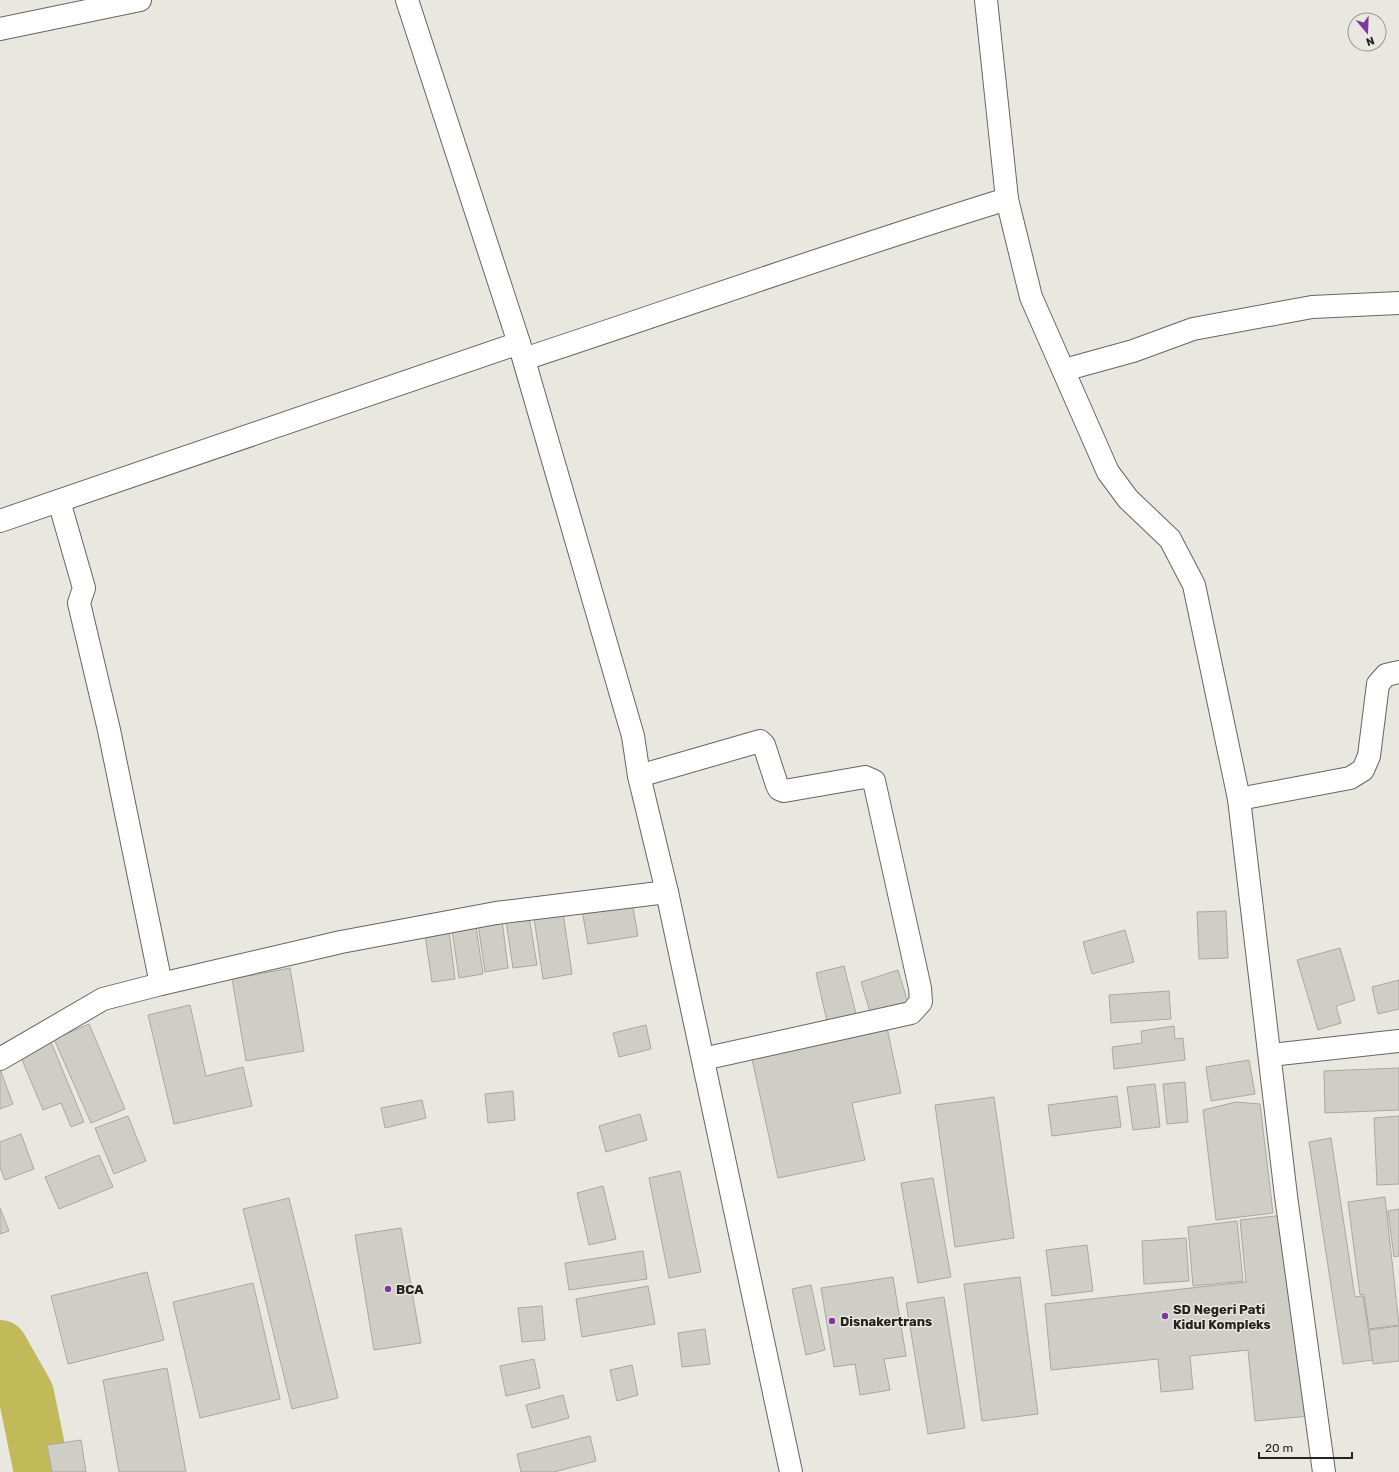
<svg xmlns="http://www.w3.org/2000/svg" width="1399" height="1472" viewBox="0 0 1399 1472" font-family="Rubik,sans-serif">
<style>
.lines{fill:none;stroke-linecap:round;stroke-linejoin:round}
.river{stroke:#c2ba59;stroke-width:56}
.building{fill:#cecec6;stroke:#a9a9a2}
.minor-casing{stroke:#66655f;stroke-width:24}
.minor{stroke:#fff;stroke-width:22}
.poi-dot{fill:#8434a4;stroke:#e8e8e0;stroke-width:1.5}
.labels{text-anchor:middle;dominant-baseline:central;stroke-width:3;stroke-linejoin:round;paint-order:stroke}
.poi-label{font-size:13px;font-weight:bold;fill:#232320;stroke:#e8e8e0;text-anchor:start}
</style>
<rect width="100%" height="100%" fill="#e8e8e0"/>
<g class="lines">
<polyline class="river" points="0,1348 26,1394 42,1472"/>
</g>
<g class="building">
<polygon points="632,902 638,936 588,944 582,910"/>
<polygon points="1226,911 1228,958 1199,959 1197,912"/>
<polygon points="563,913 572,974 543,979 534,918"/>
<polygon points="529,917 537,965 513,968 506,921"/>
<polygon points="502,920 508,968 485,972 478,924"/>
<polygon points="476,927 483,974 459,978 452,930"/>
<polygon points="1125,930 1134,962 1092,974 1083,942"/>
<polygon points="449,931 455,979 432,982 425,935"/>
<polygon points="1340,948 1355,1000 1336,1006 1341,1023 1318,1030 1297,960"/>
<polygon points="844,966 857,1018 828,1026 816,973"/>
<polygon points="290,968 304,1051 246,1061 232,979"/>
<polygon points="898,970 908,1003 871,1015 861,982"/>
<polygon points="1399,980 1399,1009 1378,1014 1372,987"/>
<polygon points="1169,991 1171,1019 1111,1023 1109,995"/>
<polygon points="190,1005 206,1076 243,1067 252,1106 174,1124 148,1015"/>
<polygon points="89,1024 125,1109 91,1123 54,1039"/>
<polygon points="646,1025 651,1049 619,1057 613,1033"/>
<polygon points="1174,1026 1175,1039 1183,1038 1185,1060 1114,1069 1112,1047 1142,1043 1141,1031"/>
<polygon points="887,1028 901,1093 852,1103 865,1160 778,1178 752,1059"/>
<polygon points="51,1042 84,1122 71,1127 61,1103 43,1110 20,1055"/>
<polygon points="1249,1060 1255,1094 1211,1101 1206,1067"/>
<polygon points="1399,1068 1399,1110 1325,1113 1324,1071"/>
<polygon points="0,1069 13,1104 0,1109"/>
<polygon points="1185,1082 1188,1122 1167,1124 1163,1084"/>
<polygon points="1155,1084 1160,1127 1133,1130 1127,1087"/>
<polygon points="513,1091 515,1120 488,1123 485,1094"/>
<polygon points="1117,1096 1121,1127 1052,1136 1048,1105"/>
<polygon points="994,1097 1014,1238 955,1247 935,1105"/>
<polygon points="422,1100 426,1118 385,1128 381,1108"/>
<polygon points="1236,1102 1260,1104 1273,1213 1216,1220 1203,1110"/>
<polygon points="640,1114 647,1140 606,1152 599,1126"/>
<polygon points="128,1116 146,1161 114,1174 95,1128"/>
<polygon points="1399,1116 1399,1184 1377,1185 1374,1118"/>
<polygon points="21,1134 34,1169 5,1180 0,1167 0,1142"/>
<polygon points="1331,1138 1355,1297 1363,1296 1373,1360 1343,1364 1309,1142"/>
<polygon points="99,1155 113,1187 59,1209 45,1177"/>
<polygon points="680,1171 701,1272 669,1278 649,1178"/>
<polygon points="933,1178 951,1277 918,1283 901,1183"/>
<polygon points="603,1186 616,1239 589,1245 577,1193"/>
<polygon points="1385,1197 1399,1325 1369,1329 1364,1294 1360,1295 1348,1202"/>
<polygon points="289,1198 338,1398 292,1409 243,1209"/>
<polygon points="0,1208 9,1231 0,1234"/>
<polygon points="1399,1209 1399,1256 1394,1257 1388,1211"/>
<polygon points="1284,1215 1310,1416 1255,1421 1248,1350 1190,1356 1193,1389 1161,1392 1158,1359 1051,1370 1045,1304 1246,1282 1240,1220"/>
<polygon points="1237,1221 1243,1281 1193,1286 1188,1227"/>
<polygon points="401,1228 421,1343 374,1350 355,1235"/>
<polygon points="1186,1238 1189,1281 1144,1284 1142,1241"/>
<polygon points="1087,1245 1093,1291 1052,1296 1046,1250"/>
<polygon points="643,1251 647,1279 569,1290 565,1263"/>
<polygon points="147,1272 164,1340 68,1364 51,1296"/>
<polygon points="893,1277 906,1356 884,1359 890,1390 860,1395 855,1364 834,1367 821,1288"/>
<polygon points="1020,1277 1038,1414 982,1421 964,1284"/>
<polygon points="253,1283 280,1399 200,1418 173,1302"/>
<polygon points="811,1285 825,1350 806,1355 792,1289"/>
<polygon points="648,1286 655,1324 582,1337 576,1299"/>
<polygon points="944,1297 965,1428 928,1434 906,1303"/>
<polygon points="542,1306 545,1340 522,1342 518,1308"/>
<polygon points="1399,1326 1399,1361 1373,1364 1369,1330"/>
<polygon points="705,1329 710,1364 682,1367 678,1333"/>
<polygon points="534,1359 540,1388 506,1396 500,1366"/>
<polygon points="632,1365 638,1395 617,1401 610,1370"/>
<polygon points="167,1368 186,1472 119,1472 103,1380"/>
<polygon points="563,1395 569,1418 532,1428 526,1405"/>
<polygon points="590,1436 596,1461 554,1472 521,1472 517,1454"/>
<polygon points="81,1440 86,1472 52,1472 47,1445"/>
</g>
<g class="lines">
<defs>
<g id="minor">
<polyline points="407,0 519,343 633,736 639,776 667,892 791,1472"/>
<polyline points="986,0 1007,199 1031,297 1108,472 1128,499 1170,539 1194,585 1239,799 1286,1196 1324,1472"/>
<polyline points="0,29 140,0"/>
<path d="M 524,359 C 685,306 845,249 1007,199"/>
<polyline points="1064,370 1133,351 1193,329 1312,307 1399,303"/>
<polyline points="59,501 84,588 79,603 109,730 161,984"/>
<polyline points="0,521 519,343"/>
<polyline points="639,776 760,741 764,745 777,785 779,789 784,791 865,777 874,781 920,988 921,1002 911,1013 703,1059"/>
<polyline points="1239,799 1350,778 1363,770 1369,756 1378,684 1386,675 1399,672"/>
<polyline points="1270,1055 1399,1041"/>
<polyline points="0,1059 103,999 161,984 341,942 496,913 667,892"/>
</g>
</defs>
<use href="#minor" class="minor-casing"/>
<use href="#minor" class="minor"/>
</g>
<g class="poi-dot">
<circle cx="388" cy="1289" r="4"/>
<circle cx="1165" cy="1316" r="4"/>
<circle cx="832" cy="1321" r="4"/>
</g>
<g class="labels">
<g class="poi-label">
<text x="396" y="1289">BCA</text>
<text x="1173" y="1309">SD Negeri Pati<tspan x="1173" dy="15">Kidul Kompleks</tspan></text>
<text x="840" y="1321">Disnakertrans</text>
</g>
</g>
<g transform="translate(1367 32) rotate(161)"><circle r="19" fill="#e8e8e0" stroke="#999993"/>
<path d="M0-3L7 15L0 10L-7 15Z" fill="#8434a4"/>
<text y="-6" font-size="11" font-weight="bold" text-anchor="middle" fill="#232320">N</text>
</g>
<path d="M1259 1452v6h93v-6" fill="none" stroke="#232320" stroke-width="2"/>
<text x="1265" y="1452" font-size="12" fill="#232320" stroke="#e8e8e0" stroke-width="3" paint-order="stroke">20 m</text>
</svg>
